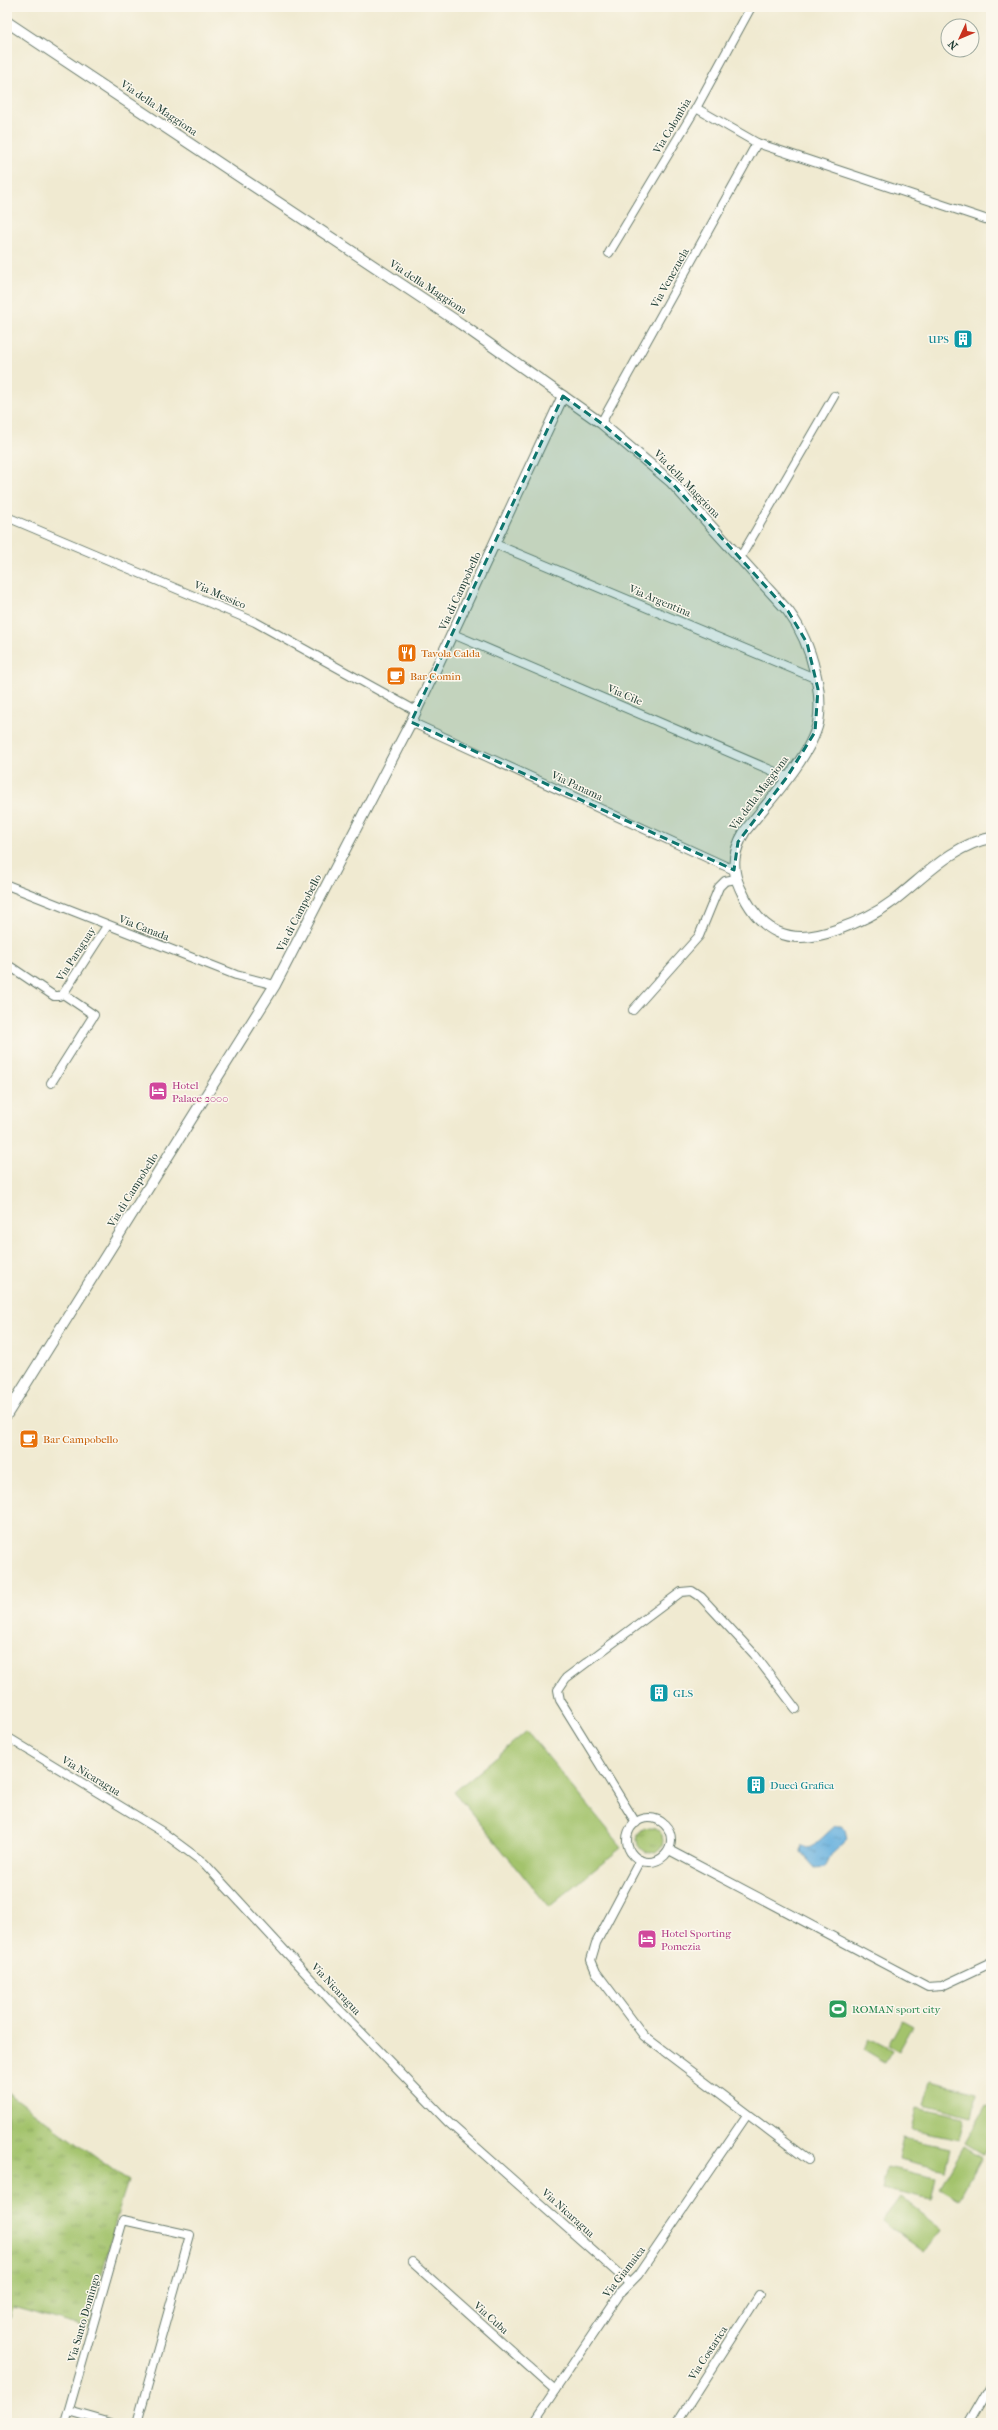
<svg xmlns="http://www.w3.org/2000/svg" width="998" height="2430" viewBox="0 0 998 2430" font-family="'IM FELL French Canon',serif">
<style>
.grass{fill:url(#grass-tufts);stroke:#618050}
.pitch{fill:#a3c36c;stroke:#618050}
.water{fill:url(#water-ripples);stroke:#427689}
.lines{fill:none;stroke-linecap:round;stroke-linejoin:round}
.minor-casing{stroke:#687a6b;stroke-width:10}
.tertiary-casing{stroke:#687a6b;stroke-width:12}
.minor{stroke:#fff;stroke-width:8}
.tertiary{stroke:#fff;stroke-width:10}
.marked{fill:#0f766e;fill-opacity:0.2;stroke:#0f766e;stroke-width:3;stroke-dasharray:8 5;stroke-linejoin:round}
.labels{text-anchor:middle;dominant-baseline:central;stroke-width:3;stroke-linejoin:round;paint-order:stroke}
.street-label{font-size:11px;fill:#1f3d34;stroke:#fbf7ec}
.culture-label{font-size:11px;fill:#0d838f;stroke:#fbf7ec;text-anchor:start}
.food-label{font-size:11px;fill:#c56008;stroke:#fbf7ec;text-anchor:start}
.hotel-label{font-size:11px;fill:#b23c85;stroke:#fbf7ec;text-anchor:start}
.leisure-label{font-size:11px;fill:#27864d;stroke:#fbf7ec;text-anchor:start}
</style>
<defs>
<pattern id="grass-tufts" width="24" height="20" patternUnits="userSpaceOnUse"><rect width="24" height="20" fill="#a3c36c"/><path d="M3 7l-1-3M5 7V3M7 7l1-3M15 17l-1-3M17 17v-4M19 17l1-3" fill="none" stroke="#84a05a"/></pattern>
<pattern id="water-ripples" width="26" height="14" patternUnits="userSpaceOnUse"><rect width="26" height="14" fill="#66b0de"/><path d="M2 4q2-2 4 0t4 0M15 11q2-2 4 0t4 0" fill="none" stroke="#5390b5"/></pattern>
</defs>
<rect width="100%" height="100%" fill="#fbf7ec"/>
<filter id="ink" filterUnits="userSpaceOnUse"><feTurbulence type="fractalNoise" baseFrequency=".025" numOctaves="2"/><feDisplacementMap in="SourceGraphic" scale="8" xChannelSelector="R" yChannelSelector="G"/><feConvolveMatrix kernelMatrix="1 2 1 2 8 2 1 2 1" color-interpolation-filters="sRGB"/></filter>
<filter id="wash" filterUnits="userSpaceOnUse"><feTurbulence type="fractalNoise" baseFrequency=".012" numOctaves="4" result="noise"/><feDisplacementMap in="SourceGraphic" scale="16" xChannelSelector="R" yChannelSelector="G"/><feGaussianBlur stdDeviation="0.9" result="paint"/><feColorMatrix in="noise" values="0 0 0 0 0 0 0 0 0 0 0 0 0 0 0 0 0 1.4 0 .05"/><feComposite in="paint" operator="in"/></filter>
<g filter="url(#wash)">
<rect width="100%" height="100%" fill="#f0ead1"/>
<g class="grass">
<circle cx="650" cy="1840" r="13"/>
<polygon points="7,2092 128,2181 118,2212 88,2328 13,2307 7,2327"/>
</g>
<g class="pitch">
<polygon points="527,1731 622,1847 549,1907 454,1792"/>
<polygon points="902,2020 913,2026 899,2051 888,2045"/>
<polygon points="869,2038 892,2050 885,2062 863,2049"/>
<polygon points="930,2081 977,2092 972,2117 924,2105"/>
<polygon points="986,2105 991,2107 991,2139 983,2154 965,2143"/>
<polygon points="917,2108 964,2118 959,2140 912,2130"/>
<polygon points="903,2138 950,2148 945,2170 898,2159"/>
<polygon points="964,2146 982,2157 959,2199 940,2188"/>
<polygon points="887,2167 936,2178 931,2200 882,2189"/>
<polygon points="900,2197 942,2229 924,2252 882,2221"/>
</g>
<polygon class="water" points="835,1826 842,1826 846,1829 848,1839 831,1855 825,1867 815,1868 801,1852 802,1845 806,1849 811,1848"/>
</g>
<g filter="url(#ink)">
<g class="lines">
<defs>
<g id="minor">
<polyline points="696,108 757,143 991,221"/>
<polyline points="609,253 696,108 751,7"/>
<polyline points="601,423 757,143"/>
<polyline points="7,517 255,622 416,711"/>
<polyline points="495,544 817,679"/>
<polyline points="740,558 834,396"/>
<polyline points="453,634 787,777"/>
<polyline points="411,722 734,870"/>
<polyline points="7,885 236,975 275,985"/>
<polyline points="11,967 54,996 59,996 63,994 94,1015 51,1083"/>
<polyline points="63,994 107,926"/>
<polyline points="633,1010 699,936 719,887 725,881 736,879"/>
<polyline points="7,1737 161,1831 204,1863 333,2003 448,2122 629,2283"/>
<circle cx="649" cy="1840" r="22"/>
<polyline points="636,1823 560,1700 558,1690 566,1678 681,1592 692,1591 701,1597 754,1654 796,1709"/>
<polyline points="669,1850 928,1987 942,1986 991,1963"/>
<polyline points="640,1860 596,1943 591,1960 596,1972 644,2036 808,2160"/>
<polyline points="412,2262 555,2390"/>
<polyline points="69,2411 111,2423"/>
<polyline points="65,2423 123,2220 190,2235 137,2423"/>
<polyline points="533,2423 621,2292 638,2275 747,2115"/>
<polyline points="677,2423 759,2295"/>
<polyline points="969,2423 991,2385"/>
</g>
<g id="tertiary">
<path d="M 7,22 L 461,324 L 601,423 L 671,482 L 788,611 C 802,630 810,649 815,672 C 819,688 821,706 818,723 C 810,758 767,803 745,831 C 734,849 730,867 740,888 C 760,933 789,947 836,930 C 856,923 876,914 893,901 C 922,879 953,844 991,838"/>
<polyline points="7,1414 275,985 411,722 563,396"/>
</g>
</defs>
<use href="#minor" class="minor-casing"/>
<use href="#tertiary" class="tertiary-casing"/>
<use href="#minor" class="minor"/>
<use href="#tertiary" class="tertiary"/>
</g>
</g>
<path class="marked" d="M 563,396 L 601,423 L 671,482 L 788,611 L 807,643 L 818,689 L 815,732 L 787,777 L 738,842 L 734,870 L 411,722 Z"/>
<defs>
<symbol id="building-square" viewBox="-11 -11 22 22"><rect x="-9" y="-9" width="18" height="18" rx="4" fill="#0f9aa8" stroke="#fbf7ec"/><path d="M-4-6H4V6H1V3H-1V6H-4ZM-2.5-4.3h1.7v1.8h-1.7ZM.8-4.3h1.7v1.8H.8ZM-2.5-1h1.7V.8h-1.7ZM.8-1h1.7V.8H.8Z" fill="#fff"/></symbol>
<symbol id="restaurant-square" viewBox="-11 -11 22 22"><rect x="-9" y="-9" width="18" height="18" rx="4" fill="#e8710a" stroke="#fbf7ec"/><path d="M-5-6h1v4h1v-4h1v4h1v-4h1v5L-1.5 .5V6h-2V.5L-5-1ZM5-6V6H3V1.5H1.5Q1.5-4 5-6Z" fill="#fff"/></symbol>
<symbol id="cafe-square" viewBox="-11 -11 22 22"><rect x="-9" y="-9" width="18" height="18" rx="4" fill="#e8710a" stroke="#fbf7ec"/><path d="M-5.5-4.5H6V0H3Q3 3.5 0 3.5H-2.5Q-5.5 3.5-5.5 0ZM3-3.2v2h1.7v-2ZM-6 4.5H4V6H-6Z" fill="#fff"/></symbol>
<symbol id="hotel-square" viewBox="-11 -11 22 22"><rect x="-9" y="-9" width="18" height="18" rx="4" fill="#d1479c" stroke="#fbf7ec"/><path d="M-6-4.5h1.5V1H6V5H4.5V3h-9V5H-6ZM-4 0a1.8 1.8 0 1 1 3.6 0ZM.5 0V-2.5h3Q6-2.5 6 0Z" fill="#fff"/></symbol>
<symbol id="stadium-square" viewBox="-11 -11 22 22"><rect x="-9" y="-9" width="18" height="18" rx="4" fill="#2e9e5b" stroke="#fbf7ec"/><path d="M0-5a6.5 5 0 1 0 0 10a6.5 5 0 1 0 0-10ZM-3.5-1.8h7v3.6h-7Z" fill="#fff"/></symbol>
</defs>
<g fill-rule="evenodd">
<use href="#building-square" x="952" y="328" width="22" height="22"/>
<use href="#restaurant-square" x="396" y="642" width="22" height="22"/>
<use href="#cafe-square" x="385" y="665" width="22" height="22"/>
<use href="#hotel-square" x="147" y="1080" width="22" height="22"/>
<use href="#cafe-square" x="18" y="1428" width="22" height="22"/>
<use href="#building-square" x="648" y="1682" width="22" height="22"/>
<use href="#building-square" x="745" y="1774" width="22" height="22"/>
<use href="#hotel-square" x="636" y="1928" width="22" height="22"/>
<use href="#stadium-square" x="827" y="1998" width="22" height="22"/>
</g>
<g class="labels">
<g class="street-label">
<text transform="translate(159 108) rotate(34)">Via della Maggiona</text>
<text transform="translate(672 126) rotate(-59)">Via Colombia</text>
<text transform="translate(670 278) rotate(-61)">Via Venezuela</text>
<text transform="translate(428 287) rotate(33)">Via della Maggiona</text>
<text transform="translate(687 484) rotate(46)">Via della Maggiona</text>
<text transform="translate(460 591) rotate(-65)">Via di Campobello</text>
<text transform="translate(220 595) rotate(23)">Via Messico</text>
<text transform="translate(660 601) rotate(23)">Via Argentina</text>
<text transform="translate(625 695) rotate(23)">Via Cile</text>
<text transform="translate(577 786) rotate(25)">Via Panama</text>
<text transform="translate(759 793) rotate(-53)">Via della Maggiona</text>
<text transform="translate(299 913) rotate(-63)">Via di Campobello</text>
<text transform="translate(144 928) rotate(21)">Via Canada</text>
<text transform="translate(76 954) rotate(-57)">Via Paraguay</text>
<text transform="translate(133 1190) rotate(-58)">Via di Campobello</text>
<text transform="translate(91 1776) rotate(31)">Via Nicaragua</text>
<text transform="translate(336 1989) rotate(47)">Via Nicaragua</text>
<text transform="translate(568 2213) rotate(42)">Via Nicaragua</text>
<text transform="translate(624 2272) rotate(-52)">Via Giamaica</text>
<text transform="translate(84 2318) rotate(-74)">Via Santo Domingo</text>
<text transform="translate(491 2318) rotate(42)">Via Cuba</text>
<text transform="translate(708 2353) rotate(-57)">Via Costarica</text>
</g>
<g class="culture-label">
<text x="949" y="339" text-anchor="end">UPS</text>
<text x="673" y="1693">GLS</text>
<text x="770" y="1785">Duecì Grafica</text>
</g>
<g class="food-label">
<text x="421" y="653">Tavola Calda</text>
<text x="410" y="676">Bar Comin</text>
<text x="43" y="1439">Bar Campobello</text>
</g>
<g class="hotel-label">
<text x="172" y="1085">Hotel<tspan x="172" dy="13">Palace 2000</tspan></text>
<text x="661" y="1933">Hotel Sporting<tspan x="661" dy="13">Pomezia</tspan></text>
</g>
<g class="leisure-label">
<text x="852" y="2009">ROMAN sport city</text>
</g>
</g>
<rect width="998" height="2430" fill="none" stroke="#fbf7ec" stroke-width="24"/>
<g transform="translate(960 38) rotate(226)"><circle r="19" fill="#fbf7ec" stroke="#a3ada2"/>
<path d="M0-3L7 15L0 10L-7 15Z" fill="#c8321e"/>
<text y="-6" font-size="11" font-weight="bold" text-anchor="middle" fill="#1f3d34">N</text>
</g>
</svg>
